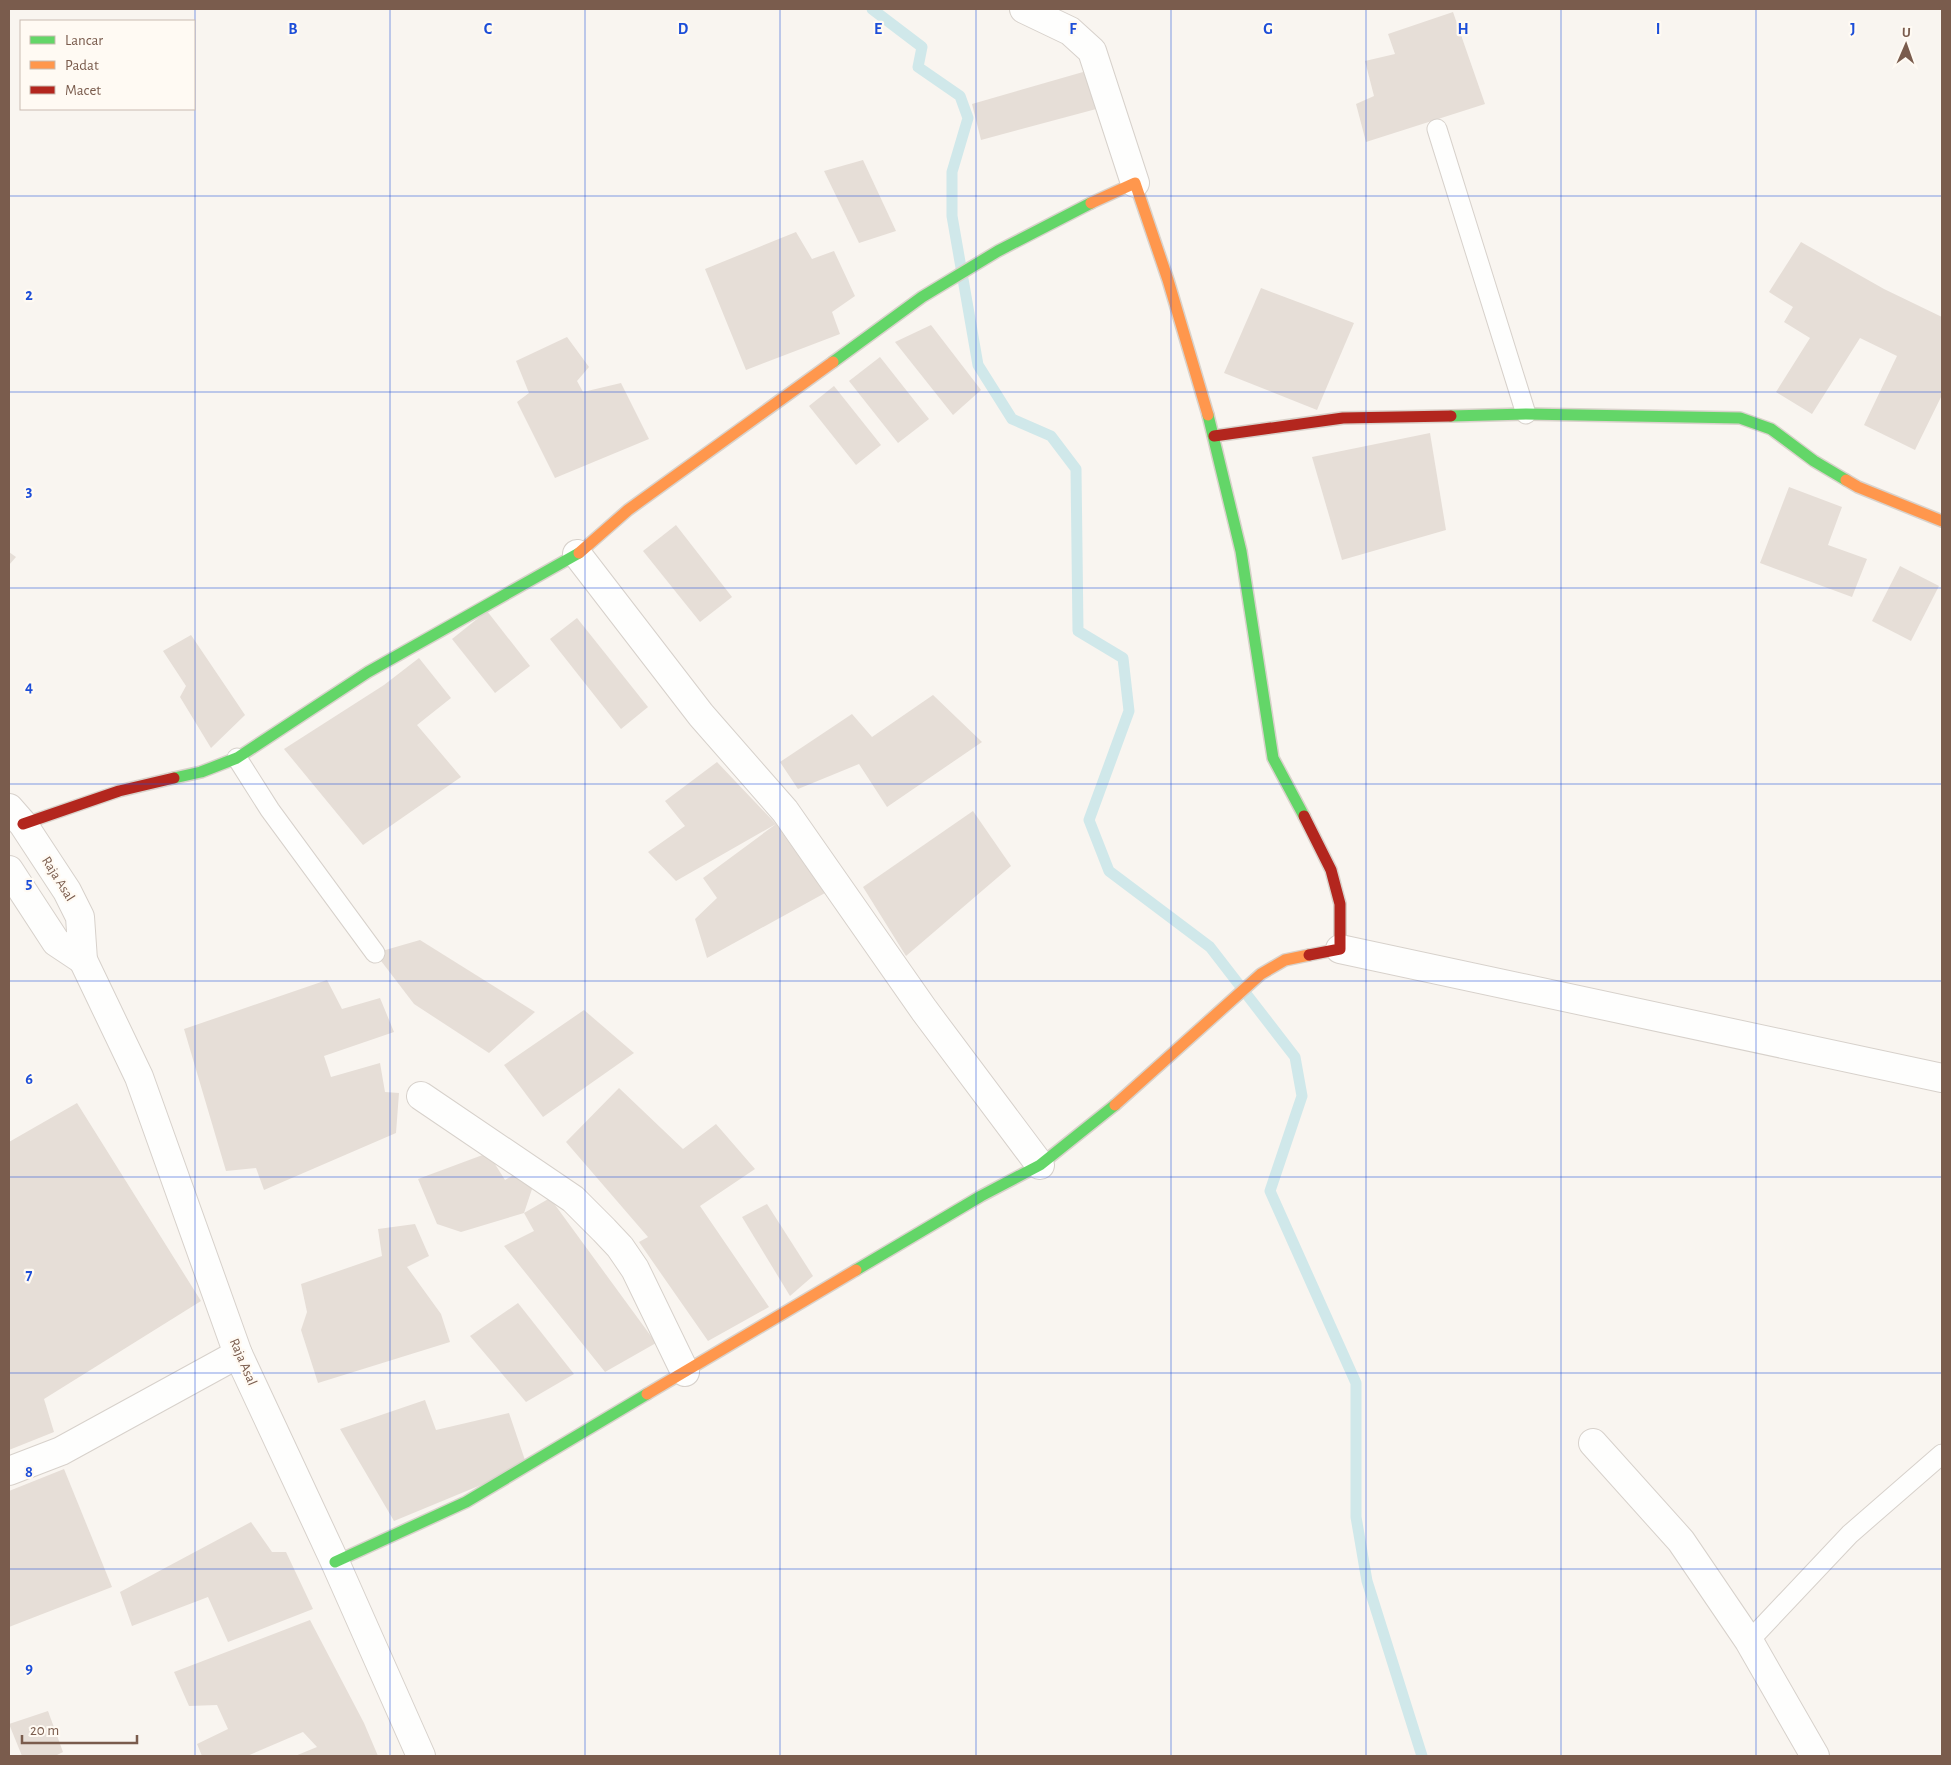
<svg xmlns="http://www.w3.org/2000/svg" width="1951" height="1765" viewBox="0 0 1951 1765" font-family="'Alegreya Sans',sans-serif">
<style>
.lines{fill:none;stroke-linecap:round;stroke-linejoin:round}
.stream{stroke:#d0e8ea;stroke-width:11}
.building{fill:#e6ded7}
.lane-casing{stroke:#d7d1cb;stroke-width:21}
.street-casing{stroke:#d7d1cb;stroke-width:30}
.fast-casing{stroke:#d9d2cb;stroke-width:14}
.slow-casing{stroke:#d9d2cb;stroke-width:14}
.jam-casing{stroke:#d9d2cb;stroke-width:14}
.lane{stroke:#fefefd;stroke-width:19}
.street{stroke:#fefefd;stroke-width:28}
.fast{stroke:#63d668;stroke-width:11}
.slow{stroke:#ff974d;stroke-width:11}
.jam{stroke:#b3261e;stroke-width:11}
.grid{fill:none;stroke:#1d4ed8;stroke-width:1;stroke-opacity:0.55}
.labels{text-anchor:middle;dominant-baseline:central;stroke-width:4.5;stroke-linejoin:round;paint-order:stroke}
.street-label{font-size:14px;fill:#7a5c4d;stroke:#fffaf3}
.grid-label{font-size:16px;text-anchor:middle;font-weight:bold;fill:#1d4ed8;stroke:#fffaf3;stroke-width:4.5;stroke-linejoin:round;paint-order:stroke}
</style>
<rect width="100%" height="100%" fill="#f9f5f0"/>
<g class="lines">
<polyline class="stream" points="872,9 922,47 918,67 960,96 968,118 952,172 952,216 978,365 1012,419 1051,436 1076,469 1078,631 1123,658 1129,711 1089,820 1109,871 1210,947 1295,1057 1302,1096 1270,1191 1356,1383 1356,1517 1367,1581 1422,1756"/>
</g>
<g class="building">
<polygon points="1453,12 1485,104 1366,142 1356,104 1374,96 1365,61 1395,54 1388,34"/>
<polygon points="1090,70 1100,108 981,140 972,104"/>
<polygon points="863,160 896,231 859,243 824,171"/>
<polygon points="796,232 812,259 834,251 855,296 832,312 840,334 746,370 705,269"/>
<polygon points="1801,242 1884,289 1942,317 1942,395 1915,450 1864,425 1897,356 1860,338 1812,414 1776,392 1810,338 1784,322 1793,307 1769,292"/>
<polygon points="1261,288 1354,323 1317,410 1224,373"/>
<polygon points="931,325 981,390 953,415 895,342"/>
<polygon points="567,337 589,367 577,381 583,392 621,383 649,439 555,478 517,402 529,393 516,361"/>
<polygon points="880,357 929,419 898,443 849,381"/>
<polygon points="834,386 881,445 856,465 809,406"/>
<polygon points="1430,433 1446,530 1342,560 1312,457"/>
<polygon points="1789,487 1842,507 1828,545 1867,559 1852,597 1760,563"/>
<polygon points="676,525 732,597 700,622 643,551"/>
<polygon points="9,552 16,557 9,565"/>
<polygon points="1900,566 1939,586 1911,641 1872,621"/>
<polygon points="487,611 530,666 495,693 452,639"/>
<polygon points="577,618 648,707 621,729 550,639"/>
<polygon points="191,635 245,715 211,748 180,697 186,686 163,651"/>
<polygon points="419,658 451,698 417,725 461,777 363,845 284,749 384,685"/>
<polygon points="933,695 982,742 887,807 859,764 798,789 780,762 852,714 872,737"/>
<polygon points="717,762 776,824 825,893 707,958 695,919 717,898 703,878 776,824 676,881 648,852 685,826 665,801"/>
<polygon points="973,811 1011,866 906,956 863,887"/>
<polygon points="420,940 535,1012 489,1053 414,1004 375,953"/>
<polygon points="327,980 342,1009 380,998 394,1032 324,1056 331,1077 380,1063 385,1092 399,1093 396,1133 264,1190 256,1168 226,1171 184,1029"/>
<polygon points="584,1010 634,1053 543,1117 504,1065"/>
<polygon points="619,1088 683,1149 716,1124 755,1169 700,1206 769,1307 708,1341 639,1242 648,1237 566,1142"/>
<polygon points="77,1103 201,1301 44,1399 54,1432 9,1450 9,1142"/>
<polygon points="488,1153 505,1180 527,1167 533,1186 524,1213 550,1198 656,1343 605,1372 504,1246 534,1231 524,1213 461,1232 437,1224 418,1179"/>
<polygon points="767,1204 813,1276 790,1296 742,1217"/>
<polygon points="415,1224 429,1256 407,1267 441,1314 450,1342 318,1383 301,1330 307,1312 301,1284 382,1256 378,1229"/>
<polygon points="518,1303 574,1374 526,1402 470,1336"/>
<polygon points="425,1400 436,1430 509,1413 527,1466 394,1521 340,1429"/>
<polygon points="64,1469 112,1587 9,1627 9,1491"/>
<polygon points="251,1522 272,1552 286,1552 313,1609 228,1642 208,1597 132,1626 120,1592"/>
<polygon points="310,1620 364,1723 378,1756 295,1756 317,1747 303,1732 247,1756 202,1756 197,1744 228,1729 217,1705 189,1706 174,1672"/>
<polygon points="48,1711 63,1752 55,1756 22,1756 9,1724"/>
</g>
<g class="lines">
<defs>
<g id="lane">
<polyline points="1437,129 1526,414"/>
<polyline points="237,758 270,810 375,953"/>
<polyline points="1749,1641 1850,1534 1942,1454"/>
</g>
<g id="street">
<polyline points="1024,9 1070,31 1092,51 1135,183"/>
<polyline points="577,554 701,715 785,811 924,1010 1040,1165"/>
<polyline points="9,808 23,824 67,891 80,917 83,960 139,1077 238,1354 335,1562 421,1756"/>
<polyline points="9,870 56,942 83,960"/>
<polyline points="1340,949 1942,1078"/>
<polyline points="421,1096 573,1199 604,1230 620,1247 635,1269 685,1372"/>
<polyline points="1593,1443 1681,1541 1749,1641 1815,1756"/>
<polyline points="9,1471 61,1451 238,1354"/>
</g>
<g id="fast">
<polyline points="833,362 922,297 998,251 1091,203"/>
<polyline points="1208,415 1241,551 1273,758 1304,816"/>
<polyline points="1451,416 1526,414 1740,418 1771,429 1814,461 1846,480"/>
<polyline points="174,778 201,772 237,758 368,672 579,553"/>
<polyline points="856,1270 981,1196 1040,1165 1115,1105"/>
<polyline points="335,1562 466,1502 647,1394"/>
</g>
<g id="slow">
<polyline points="1091,203 1135,183 1168,280 1208,415"/>
<polyline points="1846,480 1858,487 1942,521"/>
<polyline points="579,553 628,510 833,362"/>
<polyline points="1115,1105 1261,974 1285,960 1309,955"/>
<polyline points="647,1394 856,1270"/>
</g>
<g id="jam">
<polyline points="1214,436 1343,418 1451,416"/>
<polyline points="1304,816 1331,870 1340,904 1340,949 1309,955"/>
<polyline points="23,824 119,791 174,778"/>
</g>
</defs>
<use href="#lane" class="lane-casing"/>
<use href="#street" class="street-casing"/>
<use href="#fast" class="fast-casing"/>
<use href="#slow" class="slow-casing"/>
<use href="#jam" class="jam-casing"/>
<use href="#lane" class="lane"/>
<use href="#street" class="street"/>
<use href="#fast" class="fast"/>
<use href="#slow" class="slow"/>
<use href="#jam" class="jam"/>
</g>
<path class="grid" d="M 195,9 L 195,1756M 390,9 L 390,1756M 585,9 L 585,1756M 780,9 L 780,1756M 976,9 L 976,1756M 1171,9 L 1171,1756M 1366,9 L 1366,1756M 1561,9 L 1561,1756M 1756,9 L 1756,1756M 9,196 L 1942,196M 9,392 L 1942,392M 9,588 L 1942,588M 9,784 L 1942,784M 9,981 L 1942,981M 9,1177 L 1942,1177M 9,1373 L 1942,1373M 9,1569 L 1942,1569"/>
<g class="labels">
<g class="street-label">
<text transform="translate(58 879) rotate(58)">Raja Asal</text>
<text transform="translate(243 1362) rotate(67)">Raja Asal</text>
</g>
</g>
<g class="grid-label">
<text x="293" y="34">B</text>
<text x="488" y="34">C</text>
<text x="683" y="34">D</text>
<text x="878" y="34">E</text>
<text x="1073" y="34">F</text>
<text x="1268" y="34">G</text>
<text x="1463" y="34">H</text>
<text x="1658" y="34">I</text>
<text x="1853" y="34">J</text>
<text x="29" y="300">2</text>
<text x="29" y="496">3</text>
<text x="29" y="692">4</text>
<text x="29" y="888">5</text>
<text x="29" y="1084">6</text>
<text x="29" y="1280">7</text>
<text x="29" y="1477">8</text>
<text x="29" y="1673">9</text>
</g>
<rect width="1951" height="1765" fill="none" stroke="#7a5c4d" stroke-width="20"/>
<rect x="20" y="20" width="175" height="90" fill="#fffaf3" stroke="#cabbb1"/>
<rect x="30" y="36" width="25" height="8" fill="#63d668" stroke="#cabbb1"/>
<text x="65" y="45" font-size="15" fill="#7a5c4d">Lancar</text>
<rect x="30" y="61" width="25" height="8" fill="#ff974d" stroke="#cabbb1"/>
<text x="65" y="70" font-size="15" fill="#7a5c4d">Padat</text>
<rect x="30" y="86" width="25" height="8" fill="#b3261e" stroke="#cabbb1"/>
<text x="65" y="95" font-size="15" fill="#7a5c4d">Macet</text>
<g transform="translate(1906 45) rotate(2)" stroke="#fffaf3" stroke-width="4" paint-order="stroke">
<path d="M0-4L9 19L0 12L-9 19Z" fill="#7a5c4d"/>
<text y="-8" font-size="14" font-weight="bold" text-anchor="middle" fill="#7a5c4d">U</text>
</g>
<path d="M22 1735v8h115v-8" fill="none" stroke="#7a5c4d" stroke-width="2.5"/>
<text x="30" y="1735" font-size="15" fill="#7a5c4d" stroke="#fffaf3" stroke-width="4" paint-order="stroke">20 m</text>
</svg>
